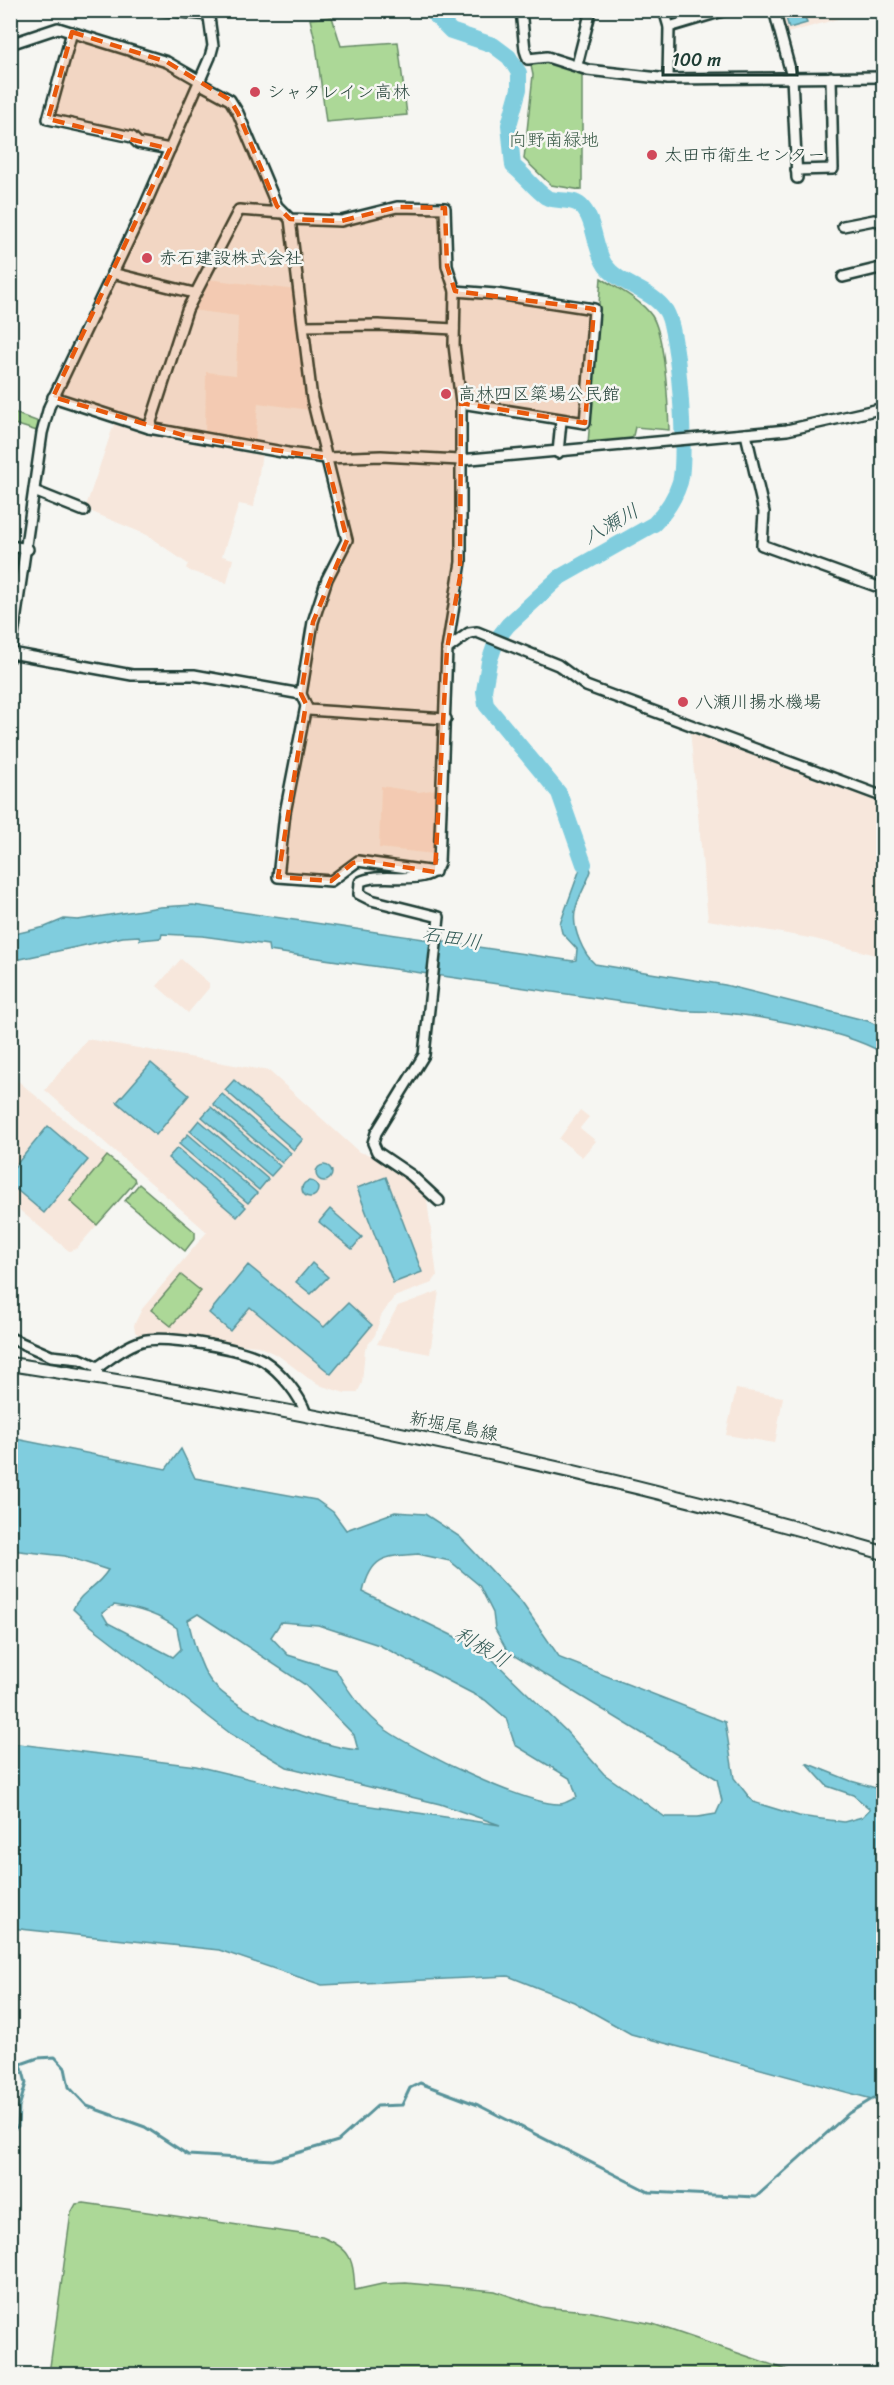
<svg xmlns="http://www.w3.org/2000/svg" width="894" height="2385" viewBox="0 0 894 2385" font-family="Sriracha,'Klee One',sans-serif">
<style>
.built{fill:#f7e7dc}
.green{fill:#acd897;stroke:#668a66;stroke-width:1.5}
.water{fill:#80cdde;stroke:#59939a;stroke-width:1.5;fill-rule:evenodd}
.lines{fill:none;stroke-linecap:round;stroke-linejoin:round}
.stream{stroke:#59939a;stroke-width:3}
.river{stroke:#80cdde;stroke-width:16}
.minor-casing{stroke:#1f3d34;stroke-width:14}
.major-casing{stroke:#1f3d34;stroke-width:16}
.minor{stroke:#f6f6f2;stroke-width:9}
.major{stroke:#f6f6f2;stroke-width:12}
.marked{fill:#e8590c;fill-opacity:0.2;stroke:#e8590c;stroke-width:4.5;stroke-dasharray:12 8;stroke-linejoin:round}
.poi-dot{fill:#d1495b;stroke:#f6f6f2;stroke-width:2}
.labels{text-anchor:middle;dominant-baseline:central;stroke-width:5;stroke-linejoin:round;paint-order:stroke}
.poi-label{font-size:18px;fill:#1f3d34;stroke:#f6f6f2;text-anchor:start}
.park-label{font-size:18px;fill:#3b5c48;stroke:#f6f6f2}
.street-label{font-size:18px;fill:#1f3d34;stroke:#f6f6f2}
.water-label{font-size:20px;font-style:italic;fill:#325a56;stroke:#f6f6f2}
</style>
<rect width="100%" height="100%" fill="#f6f6f2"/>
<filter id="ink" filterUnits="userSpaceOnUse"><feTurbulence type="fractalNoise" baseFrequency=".0167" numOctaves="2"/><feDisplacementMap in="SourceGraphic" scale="12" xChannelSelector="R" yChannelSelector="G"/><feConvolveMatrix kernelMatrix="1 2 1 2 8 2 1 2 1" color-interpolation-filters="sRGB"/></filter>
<g filter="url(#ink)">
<g class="built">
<polygon points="778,10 866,11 784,34"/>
<polygon points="207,279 297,290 310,410 258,403 255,445 205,436 206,372 236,375 238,316 191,310"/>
<polygon points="115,421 163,435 262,453 254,507 239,504 222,556 233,559 227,583 190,571 186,568 188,564 147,535 85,509"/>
<polygon points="690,730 883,802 883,957 815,939 708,920"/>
<polygon points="381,786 419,792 437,789 434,854 379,848"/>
<polygon points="181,959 209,983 209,988 188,1013 157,986"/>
<polygon points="87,1039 269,1071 359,1152 370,1155 419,1188 427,1200 437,1276 432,1283 394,1297 381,1316 375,1335 365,1349 362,1383 357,1393 345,1393 322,1386 308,1378 279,1356 258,1346 140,1336 135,1332 134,1325 142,1309 207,1232 45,1090"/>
<polygon points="11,1075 134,1178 135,1182 76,1249 69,1251 11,1203"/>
<polygon points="580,1110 589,1117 580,1128 596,1141 582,1157 559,1139"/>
<polygon points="439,1291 430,1354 377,1344 398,1306"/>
<polygon points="736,1389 783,1397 775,1443 726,1435"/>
</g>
<g class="green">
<polygon points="332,17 341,46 398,42 407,115 326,122 316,45 310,19"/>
<polygon points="544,60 582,71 582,190 551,185 524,159 533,75 530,61"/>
<path d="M 601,278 C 618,289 640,299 652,316 C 665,337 668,403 669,430 L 635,427 L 632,440 L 588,444 Z"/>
<polygon points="10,407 17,414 39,422 37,431 11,423"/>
<polygon points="107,1156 134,1178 135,1182 97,1225 70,1201"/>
<polygon points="139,1184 195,1232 195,1238 185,1251 125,1201"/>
<polygon points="181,1275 201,1291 171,1326 151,1310"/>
<path d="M 84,2203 L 322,2237 C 352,2249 353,2260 355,2290 L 382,2284 L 406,2283 L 495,2291 L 542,2307 L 587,2311 L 653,2324 L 799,2374 L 49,2374 L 71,2213 L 76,2204 Z"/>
</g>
<g class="water">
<polygon points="784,11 803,11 807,23 789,28"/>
<path d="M 578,834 L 591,871 C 587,884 577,898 575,912 C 572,928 583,954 595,964 L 725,985 L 868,1021 L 883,1028 L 883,1053 C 840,1028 734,1010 684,1011 L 269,951 L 268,945 L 202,936 L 162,934 L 161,938 L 140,940 L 139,936 L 123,937 L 11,961 L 10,935 L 45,927 L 64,919 L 78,920 L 160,907 L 193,905 L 573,961 L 576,960 L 577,949 L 562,933 L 560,924 L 580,869 L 576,855 Z"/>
<polygon points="151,1063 189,1095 156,1135 117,1102"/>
<polygon points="234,1080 303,1139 294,1150 225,1090"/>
<polygon points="222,1094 291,1153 282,1163 213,1104"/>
<polygon points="211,1107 280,1166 271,1176 202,1117"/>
<polygon points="199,1120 268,1179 259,1190 190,1131"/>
<polygon points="48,1126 88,1160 44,1213 11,1185 11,1171"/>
<polygon points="188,1134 257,1193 248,1203 179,1144"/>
<polygon points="177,1148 246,1207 237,1217 168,1158"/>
<circle cx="324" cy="1173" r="8"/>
<polygon points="386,1177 422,1272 393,1283 357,1188"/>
<circle cx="310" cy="1189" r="8"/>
<polygon points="330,1209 362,1237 352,1249 319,1222"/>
<polygon points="312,1263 328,1277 311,1294 296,1282"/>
<polygon points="248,1265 324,1327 348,1303 372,1325 331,1374 250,1307 230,1331 209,1313"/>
<path d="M 11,1438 L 166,1469 L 181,1449 L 195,1478 L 316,1500 L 333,1512 L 346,1530 L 395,1512 L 425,1514 L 460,1537 L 522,1603 L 560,1658 L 725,1722 L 734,1778 L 753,1802 L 799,1816 L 844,1822 L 862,1817 L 870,1809 L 853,1795 L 827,1786 L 806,1763 L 851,1781 L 883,1790 L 883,2102 L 631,2034 L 574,2002 L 508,1976 L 322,1985 L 219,1950 L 11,1928 L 11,1743 L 196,1766 L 350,1803 L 500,1825 L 440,1804 L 287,1767 L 231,1734 L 91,1626 L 73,1609 C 81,1591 96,1589 108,1570 L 65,1556 L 11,1550 ZM 418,1554 L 450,1561 L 479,1585 L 493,1613 L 495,1629 L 508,1652 L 717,1779 L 722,1801 L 716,1814 L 698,1817 L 665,1817 L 604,1774 L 566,1731 L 490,1657 L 476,1647 L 363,1592 C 371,1556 385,1556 418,1554 ZM 114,1605 C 138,1608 158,1614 177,1628 L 181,1649 L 173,1657 L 108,1623 L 102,1613 ZM 198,1614 L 304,1684 L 354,1735 L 358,1750 C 319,1747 240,1713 213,1684 C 201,1671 192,1637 188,1620 ZM 281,1622 L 318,1625 L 379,1645 L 485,1700 L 506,1718 L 515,1745 L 571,1779 L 577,1797 C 572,1799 565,1804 560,1804 C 525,1805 416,1751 386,1730 C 365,1714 349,1693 336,1670 L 288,1655 L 271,1637 Z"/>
</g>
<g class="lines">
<polyline class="stream" points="10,2132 18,2126 19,2107 26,2083 21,2064 38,2058 55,2057 65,2068 69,2087 87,2106 145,2127 188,2155 273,2160 338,2141 377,2106 402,2105 410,2088 420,2083 478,2105 649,2192 756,2197 849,2113 874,2098"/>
<path class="river" d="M 430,10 L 451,31 L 493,45 L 509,57 L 519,73 L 519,89 L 509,125 L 513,166 C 525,175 534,189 546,197 C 556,203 571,197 581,206 C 595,219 594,248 605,265 C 620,286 652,289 666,311 C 679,332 687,456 680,482 C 675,498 666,512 654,524 L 560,577 L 508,625 L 497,639 L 489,662 L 484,691 L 486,705 L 559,793 L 584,864"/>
<defs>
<g id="minor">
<polyline points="163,10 208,15"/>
<polyline points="521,10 525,50 528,59 547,57 588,70 668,79 884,77"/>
<polyline points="664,10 669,27 668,79"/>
<polyline points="774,10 792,77 797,178"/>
<polyline points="669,27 726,10"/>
<polyline points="72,32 48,119 132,137 138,143 170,149"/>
<polyline points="10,44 58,28 167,62 200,81"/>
<polyline points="577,65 591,10"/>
<path d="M 199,83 L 230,100 L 238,113 L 277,206 L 290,219 L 341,221 L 397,207 L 445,208 L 447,266 L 455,291 L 454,345 L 461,403 L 461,562 L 447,649 L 439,863 C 431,889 380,870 360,882 L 359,894 L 371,900 L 439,917 L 424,1055 L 376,1133 L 373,1143 L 377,1152 L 411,1175 L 439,1201"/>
<polyline points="796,170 833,169 831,77"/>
<polyline points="290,219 312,399 347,540 327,579 313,622 301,694 308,710 446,719"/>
<polyline points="843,226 874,220 882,222 884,229"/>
<polyline points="112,273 194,293"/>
<polyline points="843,277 884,267"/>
<polyline points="455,291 496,294 594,309 585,423 461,403"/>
<polyline points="304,326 378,325 454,329"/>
<polyline points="53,397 149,428 288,453 326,458 381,456 460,460 787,430 884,408"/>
<polyline points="149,428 187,310 239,210 282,213"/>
<polyline points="746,434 764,512 762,545 884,589"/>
<polyline points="558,453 561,421"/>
<polyline points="34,491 84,511"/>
<polyline points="10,546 28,549"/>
<polyline points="447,649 469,633 477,632 558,665 586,686 884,797"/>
<polyline points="11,653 132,675 194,675 301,694"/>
<polyline points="10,657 42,433 49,407 143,210 210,57 213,46 208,10"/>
<polyline points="306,706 285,813 278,877 331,881 358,861 435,872"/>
<polyline points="10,1338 51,1356 80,1359 98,1367"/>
<path d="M 97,1377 L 98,1367 C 111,1358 127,1345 142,1341 C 165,1335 243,1348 264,1361 C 280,1371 300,1395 306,1414"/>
</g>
<path id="major" d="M 10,1364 C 305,1409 597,1470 884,1553"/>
</defs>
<use href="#minor" class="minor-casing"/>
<use href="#major" class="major-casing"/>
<use href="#minor" class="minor"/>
<use href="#major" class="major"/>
</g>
</g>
<path class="marked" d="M 72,32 L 167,62 L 230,100 L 238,113 L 277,206 L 290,219 L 341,221 L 397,207 L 445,208 L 447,266 L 455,291 L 594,309 L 585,423 L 461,403 L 460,577 L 447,649 L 435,872 L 366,861 L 353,863 L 331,881 L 278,877 L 306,704 L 301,694 L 313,622 L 347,540 L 326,458 L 186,436 L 53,397 L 170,149 L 48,119 Z"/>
<g class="poi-dot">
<circle cx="255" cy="92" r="6"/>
<circle cx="652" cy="155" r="6"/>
<circle cx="147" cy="258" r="6"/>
<circle cx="446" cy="394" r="6"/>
<circle cx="683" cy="702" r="6"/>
</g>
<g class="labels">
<g class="poi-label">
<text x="267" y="92">シャタレイン高林</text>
<text x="664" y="155">太田市衛生センター</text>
<text x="159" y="258">赤石建設株式会社</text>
<text x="458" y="394">高林四区簗場公民館</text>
<text x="695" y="702">八瀬川揚水機場</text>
</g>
<g class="park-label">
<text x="554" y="140">向野南緑地</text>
</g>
<g class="street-label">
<text transform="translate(454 1426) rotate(11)">新堀尾島線</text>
</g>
<g class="water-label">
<text transform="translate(611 524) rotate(-30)">八瀬川</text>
<text transform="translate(452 938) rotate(9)">石田川</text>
<text transform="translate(482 1647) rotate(31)">利根川</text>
</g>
</g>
<rect width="894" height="2385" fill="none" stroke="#f6f6f2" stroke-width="36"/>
<rect x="18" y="18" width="858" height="2349" fill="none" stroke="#1f3d34" stroke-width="2" filter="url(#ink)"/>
<path d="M663 66v9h134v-9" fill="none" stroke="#1f3d34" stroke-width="3"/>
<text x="672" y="66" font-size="18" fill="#1f3d34" stroke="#f6f6f2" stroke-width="4.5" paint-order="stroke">100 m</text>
</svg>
